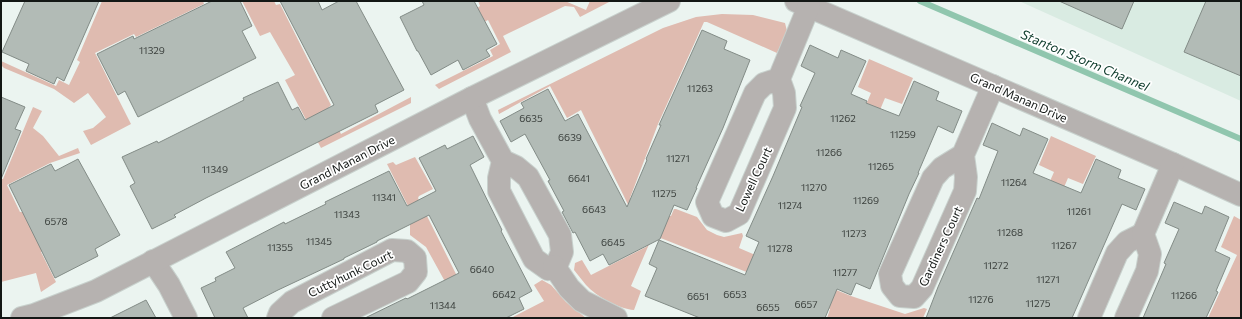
<svg xmlns="http://www.w3.org/2000/svg" width="1242" height="319" viewBox="0 0 1242 319" font-family="Commissioner,sans-serif">
<style>
.built{fill:#d9ebe2}
.green{fill:#dfbbb0}
.lines{fill:none;stroke-linecap:round;stroke-linejoin:round}
.stream{stroke:#90c6ae;stroke-width:6}
.building{fill:#b2bbb6;stroke:#838c87}
.minor-casing{stroke:#c8d1cd;stroke-width:24}
.minor{stroke:#b6b2b0;stroke-width:22}
.labels{text-anchor:middle;dominant-baseline:central;stroke-width:3.5;stroke-linejoin:round;paint-order:stroke}
.number-label{font-size:10px;fill:#3b403d}
.street-label{font-size:12px;fill:#131715;stroke:#fff}
.water-label{font-size:13px;font-style:italic;fill:#0d3b2b;stroke:#fff}
</style>
<rect width="100%" height="100%" fill="#ebf4f0"/>
<polygon class="built" points="1019,1 1241,1 1241,101"/>
<g class="green">
<polygon points="102,1 203,1 204,4 136,37 134,34 95,53 131,124 91,145 83,131 93,128 106,117 88,93 74,103 54,89 4,68 1,65 1,61 56,86 59,80 69,85 80,62 77,60"/>
<polygon points="242,1 274,1 276,5 280,4 331,105 328,108 341,134 411,97 411,103 321,148 285,80 295,75 270,32 260,36"/>
<polygon points="478,1 565,1 586,10 590,1 611,1 580,17 574,7 565,6 503,36 511,52 439,89 435,85 493,56 490,50 500,44 488,20 482,23 476,9 480,6"/>
<path d="M 722,14 L 753,15 L 785,23 L 787,31 L 777,53 L 707,22 L 704,22 L 658,124 L 630,198 L 631,199 L 669,216 L 671,216 L 674,209 L 676,209 L 697,217 L 707,230 L 717,235 L 724,237 L 742,233 L 743,236 L 739,248 L 795,272 L 871,93 L 858,87 L 869,59 L 913,78 L 902,104 L 885,98 L 809,279 L 851,296 L 905,314 L 924,308 L 927,309 L 923,318 L 827,318 L 830,309 L 749,273 L 653,235 L 631,286 L 641,291 L 634,310 C 619,309 596,296 586,285 C 582,280 578,275 574,270 L 575,263 L 582,260 L 591,275 L 646,247 L 647,246 C 627,200 603,155 581,110 L 567,118 L 550,86 L 499,114 L 498,110 L 663,28 L 696,17 Z"/>
<polygon points="33,107 42,111 33,128 43,136 59,156 78,148 80,153 50,163 7,185 20,212 23,212 44,250 41,252 56,282 41,292 36,273 1,282 1,179 3,179"/>
<polygon points="1051,136 1096,156 1083,184 1068,178 1008,318 990,318 1054,172 1039,165"/>
<polygon points="415,157 433,189 419,196 418,198 478,318 465,318 426,247 410,235 410,210 387,164 393,162 396,165"/>
<polygon points="1234,216 1241,220 1241,318 1208,318 1237,255 1221,247"/>
<polygon points="542,280 551,285 566,302 586,318 511,318 544,301 534,285"/>
</g>
<g class="lines">
<polyline class="stream" points="920,1 1241,139"/>
</g>
<g class="building">
<polygon points="25,1 99,1 64,81 57,77 54,84 26,71 29,64 2,52"/>
<polygon points="212,1 240,1 252,26 242,31 256,58 138,117 125,91 118,95 97,54 133,36 134,39"/>
<polygon points="280,1 318,1 322,10 339,1 356,1 404,90 375,105 378,112 206,198 174,215 176,217 152,229 130,186 135,183 122,157 157,141 158,143 244,100 243,98 278,82 292,110 298,107 305,120 334,105"/>
<polygon points="422,1 474,1 497,44 486,50 490,56 463,70 458,60 431,75 418,51 417,51 400,17 424,5"/>
<polygon points="1059,1 1134,1 1122,29"/>
<polygon points="1206,1 1241,1 1241,76 1184,52"/>
<polygon points="702,30 727,41 724,49 750,60 723,128 696,188 697,188 687,210 674,205 660,239 609,265 603,254 590,261 575,232 573,233 562,212 564,211 548,181 550,180 525,134 511,142 500,121 524,108 521,103 548,89 565,121 578,114 627,207 647,160 646,159 661,125 659,125"/>
<polygon points="810,45 838,58 841,50 866,61 851,94 867,101 866,103 899,116 914,81 939,92 936,100 962,111 953,133 938,126 918,173 919,173 909,194 870,289 856,283 851,295 837,289 825,318 700,318 645,296 657,268 649,264 659,240 745,275 759,242 746,236 773,176 802,107 800,106 815,73 801,66"/>
<polygon points="1,97 25,107 15,129 21,131 1,179"/>
<polygon points="992,123 1020,136 1023,128 1048,139 1033,173 1081,193 1096,159 1121,170 1118,178 1145,189 1136,210 1122,204 1072,318 926,318 938,287 977,198 979,199 998,151 983,145"/>
<polygon points="473,136 484,157 470,165 502,230 501,231 532,291 519,298 524,309 506,318 365,318 406,298 407,299 459,273 429,215 377,241 377,242 344,258 344,259 278,290 243,308 248,318 215,318 201,288 216,281 215,278 235,268 226,252 284,222 285,224 326,204 325,202 389,171 407,206 436,191 419,158 445,145 447,149"/>
<polygon points="78,159 120,235 95,249 98,256 55,278 9,185 51,164 55,171"/>
<polygon points="1174,202 1202,214 1205,206 1229,217 1215,251 1230,258 1216,291 1218,292 1206,318 1143,318 1166,264 1164,263 1179,229 1165,223"/>
<polygon points="146,300 156,318 110,318"/>
</g>
<g class="lines">
<defs>
<g id="minor">
<polyline points="796,1 1173,164 1241,195"/>
<polyline points="779,79 764,84 755,93 707,202 713,216 726,221 739,214 785,108 784,93 779,79 809,6"/>
<polyline points="472,98 480,119 503,161 516,167 528,177 560,235 562,252 557,264 548,269 534,259 499,191 499,178 503,161"/>
<polyline points="963,155 942,168 933,178 890,274 892,286 900,296 914,297 922,288 965,191 966,177 963,155 993,86"/>
<polyline points="153,261 169,285 186,318"/>
<polyline points="554,266 569,288 582,301 616,318"/>
<polyline points="22,318 34,315 96,291 472,98 669,1"/>
<polyline points="278,318 280,313 292,302 392,250 407,251 415,258 416,272 408,282 333,318"/>
<polyline points="1089,318 1117,253 1127,242 1143,234"/>
<polyline points="1126,318 1147,271 1150,254 1143,234 1173,164"/>
</g>
</defs>
<use href="#minor" class="minor-casing"/>
<use href="#minor" class="minor"/>
</g>
<g class="labels">
<g class="number-label">
<text x="152" y="50">11329</text>
<text x="700" y="88">11263</text>
<text x="531" y="118">6635</text>
<text x="843" y="118">11262</text>
<text x="903" y="134">11259</text>
<text x="570" y="137">6639</text>
<text x="829" y="152">11266</text>
<text x="678" y="158">11271</text>
<text x="881" y="166">11265</text>
<text x="215" y="169">11349</text>
<text x="579" y="178">6641</text>
<text x="1014" y="182">11264</text>
<text x="814" y="187">11270</text>
<text x="664" y="193">11275</text>
<text x="384" y="197">11341</text>
<text x="866" y="200">11269</text>
<text x="790" y="205">11274</text>
<text x="594" y="209">6643</text>
<text x="1079" y="211">11261</text>
<text x="347" y="214">11343</text>
<text x="56" y="221">6578</text>
<text x="1010" y="232">11268</text>
<text x="854" y="233">11273</text>
<text x="319" y="241">11345</text>
<text x="613" y="242">6645</text>
<text x="1064" y="245">11267</text>
<text x="280" y="247">11355</text>
<text x="780" y="248">11278</text>
<text x="996" y="265">11272</text>
<text x="482" y="269">6640</text>
<text x="845" y="272">11277</text>
<text x="1048" y="279">11271</text>
<text x="504" y="294">6642</text>
<text x="735" y="294">6653</text>
<text x="1184" y="295">11266</text>
<text x="698" y="296">6651</text>
<text x="981" y="299">11276</text>
<text x="1038" y="303">11275</text>
<text x="806" y="304">6657</text>
<text x="443" y="305">11344</text>
<text x="768" y="307">6655</text>
</g>
<g class="street-label">
<text transform="translate(1019 97) rotate(24)">Grand Manan Drive</text>
<text transform="translate(347 162) rotate(-27)">Grand Manan Drive</text>
<text transform="translate(753 179) rotate(-65)">Lowell Court</text>
<text transform="translate(940 246) rotate(-65)">Gardiners Court</text>
<text transform="translate(350 273) rotate(-26)">Cuttyhunk Court</text>
</g>
<g class="water-label">
<text transform="translate(1085 60) rotate(23)">Stanton Storm Channel</text>
</g>
</g>
<rect width="1242" height="319" fill="none" stroke="#131715" stroke-width="4"/>
</svg>
